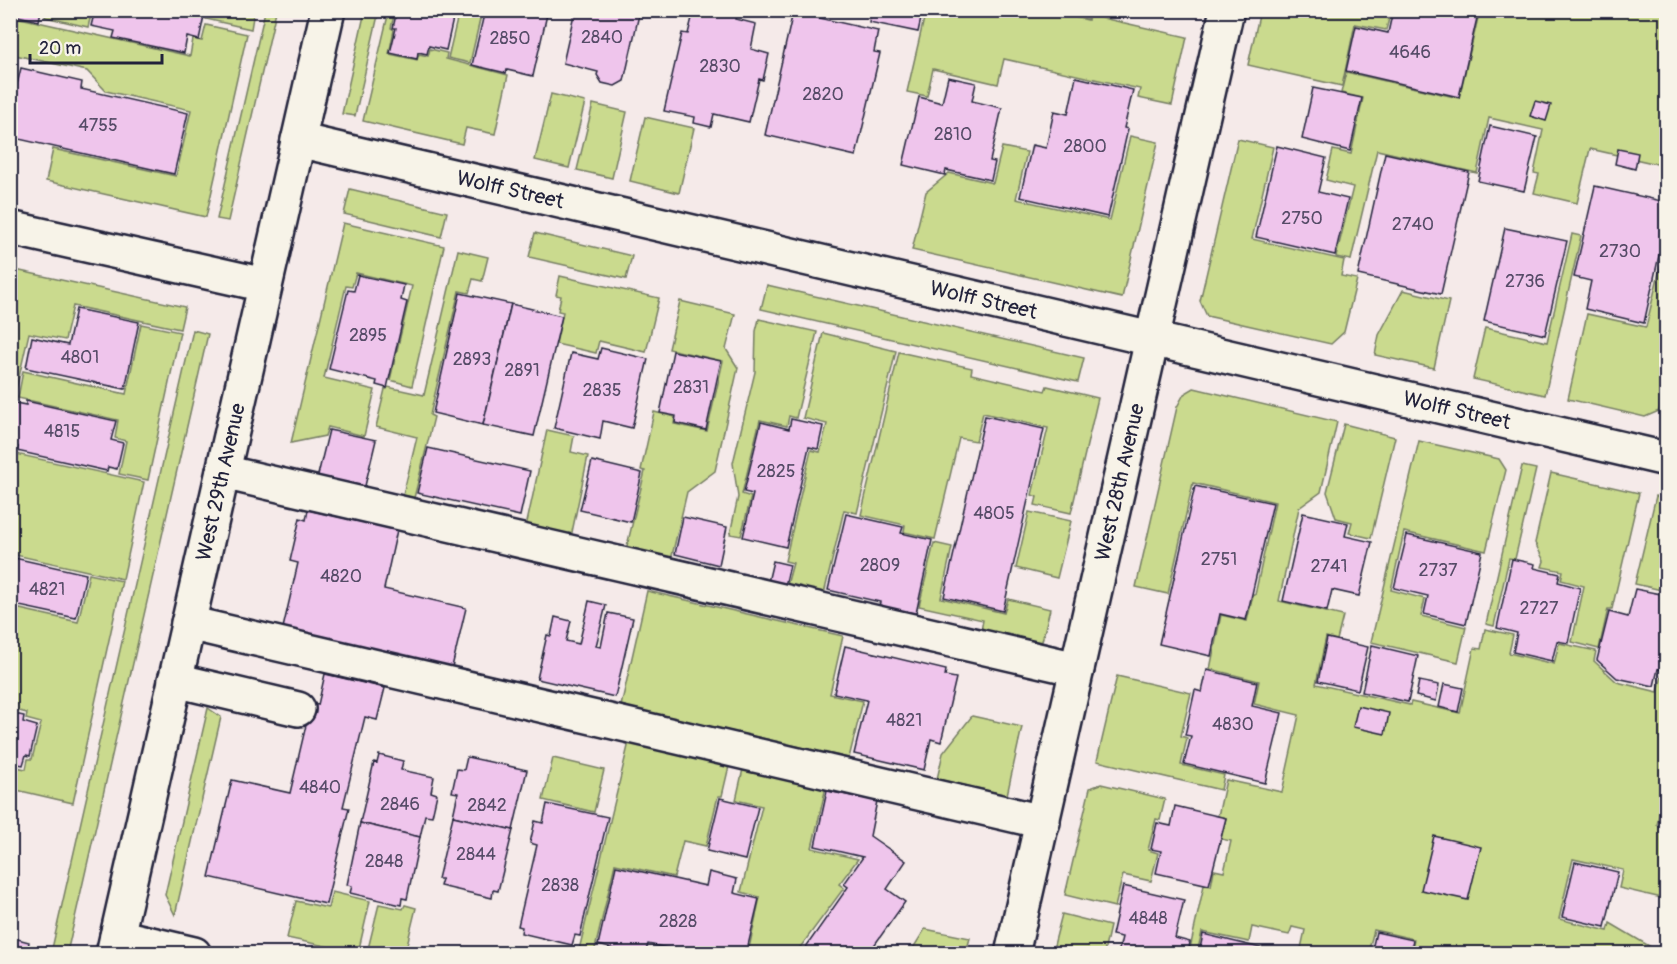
<svg xmlns="http://www.w3.org/2000/svg" width="1677" height="964" viewBox="0 0 1677 964" font-family="Pangolin,sans-serif">
<style>
.green{fill:#cada8e;stroke:#767e64;stroke-width:1.5}
.building{fill:#efc5ec;stroke:#22223b;stroke-width:1.5}
.lines{fill:none;stroke-linecap:round;stroke-linejoin:round}
.minor-casing{stroke:#22223b;stroke-width:38}
.minor{stroke:#f7f3e8;stroke-width:33}
.labels{text-anchor:middle;dominant-baseline:central;stroke-width:4.5;stroke-linejoin:round;paint-order:stroke}
.number-label{font-size:18px;fill:#554b67}
.street-label{font-size:21px;fill:#22223b;stroke:#f7f3e8}
</style>
<rect width="100%" height="100%" fill="#f5eae9"/>
<filter id="ink" filterUnits="userSpaceOnUse"><feTurbulence type="fractalNoise" baseFrequency=".0167" numOctaves="2"/><feDisplacementMap in="SourceGraphic" scale="12" xChannelSelector="R" yChannelSelector="G"/><feConvolveMatrix kernelMatrix="1 2 1 2 8 2 1 2 1" color-interpolation-filters="sRGB"/></filter>
<g filter="url(#ink)">
<g class="green">
<polygon points="926,10 1047,11 1088,20 1089,15 1187,37 1172,105 1138,98 1140,89 1004,59 998,84 933,69 927,96 907,92"/>
<polygon points="46,11 46,10 92,11 88,27 45,17"/>
<polygon points="207,11 207,10 254,11 251,29 206,19"/>
<polygon points="265,11 276,11 228,221 217,219"/>
<polygon points="365,11 379,11 355,116 342,114"/>
<polygon points="389,11 395,11 391,28 394,30 389,54 417,60 419,54 428,56 430,49 447,53 446,59 508,75 495,134 466,128 462,144 363,121"/>
<polygon points="459,11 482,11 470,63 448,58"/>
<polygon points="1260,11 1260,10 1391,11 1386,30 1355,24 1342,86 1248,65"/>
<polygon points="1448,11 1666,11 1666,166 1590,149 1577,203 1534,193 1539,174 1534,173 1543,130 1489,118 1477,173 1377,150 1351,260 1336,257 1353,187 1326,180 1333,150 1351,154 1363,98 1341,93 1346,72 1459,98 1478,18"/>
<polygon points="11,16 190,56 193,39 202,41 206,25 247,34 206,217 46,181 53,149 176,176 191,110 106,91 87,71 15,55 11,75"/>
<polygon points="551,94 585,102 569,168 535,160"/>
<polygon points="593,104 627,112 612,178 577,170"/>
<polygon points="645,117 694,128 679,193 630,181"/>
<polygon points="1130,136 1158,142 1122,298 912,250 926,192 949,173 993,183 1002,147 1027,152 1016,199 1110,220"/>
<polygon points="1238,139 1273,147 1252,239 1344,260 1341,276 1357,279 1344,332 1331,344 1207,316 1200,301"/>
<polygon points="350,189 447,212 441,237 344,214"/>
<polygon points="343,223 444,246 412,386 390,380 412,286 356,273 352,287 346,286 324,378 375,390 364,436 328,427 325,436 291,443"/>
<polygon points="535,233 632,256 626,279 529,257"/>
<polygon points="1572,234 1581,236 1545,395 1473,379 1485,328 1547,342"/>
<polygon points="458,250 488,257 482,281 473,279 469,293 459,291 430,415 434,417 414,498 403,495 417,437 376,427 385,389 387,389 388,387 424,395"/>
<polygon points="1662,260 1666,261 1666,376 1659,411 1645,417 1568,399 1587,314 1646,327"/>
<polygon points="11,269 185,307 180,329 73,306 65,340 29,333 14,399 11,398"/>
<polygon points="560,276 659,298 646,352 599,341 596,353 556,344 563,312 558,311 561,296 556,295"/>
<polygon points="767,285 1084,358 1078,382 761,309"/>
<polygon points="1403,290 1449,301 1434,368 1375,355 1379,335"/>
<polygon points="680,301 735,314 726,349 738,368 715,471 687,492 671,560 626,550 645,471 641,470 654,412 675,417 674,424 707,431 723,361 669,349"/>
<polygon points="759,319 817,332 796,418 789,416 787,426 760,420 742,494 751,497 741,536 730,534 738,497 733,463 755,372 756,331"/>
<polygon points="141,324 180,332 148,480 119,474 126,441 115,438 118,420 18,398 23,371 126,394"/>
<polygon points="193,330 208,334 67,953 51,953"/>
<polygon points="823,333 896,351 857,513 844,510 824,594 787,585 793,563 785,561 811,450 820,452 827,424 803,418"/>
<polygon points="899,352 972,368 971,374 1045,391 1047,386 1098,398 1071,513 1035,505 1037,497 1032,495 1048,428 983,413 976,441 959,438 935,539 904,532 905,525 861,515"/>
<polygon points="1194,388 1337,422 1321,492 1299,508 1279,601 1343,616 1337,640 1326,637 1316,684 1410,705 1411,702 1460,713 1474,648 1481,649 1485,629 1513,635 1509,653 1554,664 1559,643 1596,651 1594,661 1617,682 1658,692 1662,675 1666,676 1666,781 1657,825 1666,828 1666,899 1619,888 1623,870 1573,859 1559,919 1608,931 1610,923 1661,953 1411,953 1414,939 1374,930 1368,953 1300,953 1305,930 1292,927 1289,935 1252,927 1249,942 1202,932 1197,953 1189,953 1204,885 1211,886 1214,870 1224,872 1231,841 1221,839 1226,818 1218,816 1226,780 1282,792 1299,715 1254,704 1259,681 1210,669 1221,615 1247,621 1253,595 1255,595 1275,502 1193,483 1168,594 1136,587 1177,407 1184,394"/>
<polygon points="1344,424 1395,437 1371,538 1349,533 1352,522 1336,518 1327,492"/>
<polygon points="547,430 574,436 571,452 588,456 571,537 526,527"/>
<polygon points="1419,441 1499,459 1506,470 1486,551 1404,532 1391,590 1425,599 1421,616 1466,627 1458,662 1371,642"/>
<polygon points="11,448 16,449 16,454 144,482 123,579 11,554"/>
<polygon points="1522,466 1536,469 1515,559 1509,558 1494,626 1486,624"/>
<polygon points="1551,473 1639,493 1612,609 1608,609 1599,649 1572,642 1584,586 1561,580 1563,571 1542,567 1544,561 1535,543"/>
<polygon points="1656,496 1666,499 1666,591 1635,584"/>
<polygon points="1029,512 1071,521 1057,578 1016,568"/>
<polygon points="934,543 952,547 941,598 1004,613 1008,599 1050,609 1041,645 981,631 983,620 919,606"/>
<polygon points="89,574 122,581 73,803 12,789 16,767 26,769 28,759 32,759 41,723 26,719 27,713 11,709 11,607 78,622"/>
<polygon points="647,591 843,636 830,694 863,701 849,758 621,706"/>
<polygon points="1117,676 1191,693 1181,736 1187,738 1181,765 1224,775 1221,790 1097,761"/>
<polygon points="208,708 221,717 175,915 165,895"/>
<polygon points="972,716 1022,727 1007,795 937,779 943,753"/>
<polygon points="629,742 729,766 722,796 718,796 706,846 683,841 674,877 615,864 594,953 578,954"/>
<polygon points="553,758 604,770 594,812 543,800"/>
<polygon points="743,769 826,787 812,848 858,859 839,884 844,888 796,953 748,953 760,897 741,892 762,806 736,800"/>
<polygon points="1101,784 1165,799 1160,820 1156,819 1148,850 1158,853 1151,881 1123,875 1115,907 1065,895 1090,788"/>
<polygon points="332,892 370,901 358,953 287,938 296,901 328,908"/>
<polygon points="379,904 403,909 405,905 416,908 405,953 367,953"/>
<polygon points="1062,914 1110,926 1104,953 1052,953"/>
<polygon points="925,929 970,938 966,953 910,953"/>
</g>
<g class="building">
<polygon points="10,10 41,10 39,21 10,14"/>
<polygon points="95,10 202,10 205,11 199,40 187,37 184,53 113,38 115,31 91,26"/>
<polygon points="397,10 455,10 446,50 429,46 427,54 418,52 417,59 390,53 396,28 393,28"/>
<polygon points="485,10 548,10 533,76 507,70 506,73 472,65"/>
<polygon points="575,10 640,10 624,81 615,86 602,83 597,75 598,72 563,63"/>
<polygon points="694,10 738,10 736,19 756,24 751,49 769,54 763,80 759,79 749,122 714,114 711,127 694,123 695,117 664,111 682,33 688,34"/>
<polygon points="871,10 923,10 918,32 869,22"/>
<polygon points="1393,10 1445,10 1477,18 1459,97 1346,71 1356,26 1388,33"/>
<polygon points="793,12 878,31 874,52 880,53 856,156 765,135"/>
<polygon points="21,68 82,82 81,89 188,113 174,174 10,137 10,113"/>
<polygon points="948,77 976,83 972,101 1002,108 990,161 995,162 991,180 946,170 945,175 903,165 919,97 942,103"/>
<polygon points="1076,77 1133,90 1124,128 1128,129 1108,217 1020,197 1032,145 1046,148 1054,111 1068,114"/>
<polygon points="1313,88 1362,98 1350,151 1302,139"/>
<polygon points="1535,101 1551,105 1546,121 1530,116"/>
<polygon points="1490,126 1537,137 1524,191 1478,181"/>
<polygon points="1277,146 1326,158 1318,192 1348,199 1335,255 1256,237"/>
<polygon points="1618,149 1638,153 1635,169 1615,164"/>
<polygon points="1385,153 1469,172 1441,294 1358,275"/>
<polygon points="1595,186 1666,202 1666,224 1644,323 1585,309 1591,281 1574,277"/>
<polygon points="1505,228 1567,241 1545,335 1484,321"/>
<polygon points="358,275 404,285 401,300 407,302 387,388 376,385 377,381 329,369 348,290 354,291"/>
<polygon points="460,293 511,304 483,425 433,413"/>
<polygon points="511,304 562,316 534,436 483,425"/>
<polygon points="76,309 139,322 125,389 26,368 32,337 68,345"/>
<polygon points="601,348 648,359 632,428 603,421 600,439 554,428 571,353 598,359"/>
<polygon points="673,351 721,361 706,430 675,423 676,416 660,413"/>
<polygon points="26,401 116,421 111,440 123,443 117,469 108,467 107,471 17,451 18,447 10,446 10,402 26,405"/>
<polygon points="985,416 1044,429 1003,611 944,597"/>
<polygon points="791,419 823,426 818,449 809,447 786,547 743,537 753,494 744,492 761,422 789,429"/>
<polygon points="329,430 376,440 364,490 317,479"/>
<polygon points="428,448 530,471 520,516 417,493"/>
<polygon points="592,461 642,473 631,522 580,510"/>
<polygon points="1195,486 1273,503 1246,620 1220,614 1211,656 1159,644"/>
<polygon points="308,510 397,530 384,589 466,608 452,667 283,628 298,563 290,561 300,518 306,520"/>
<polygon points="1303,513 1348,523 1345,536 1372,542 1359,596 1332,590 1327,611 1283,601"/>
<polygon points="846,514 903,527 901,533 932,540 915,618 878,610 880,602 828,590"/>
<polygon points="683,517 727,527 719,565 675,554"/>
<polygon points="1407,535 1482,552 1466,624 1424,614 1428,596 1394,588"/>
<polygon points="10,557 86,574 76,618 10,604"/>
<polygon points="1512,559 1535,564 1534,568 1560,574 1558,582 1580,588 1568,643 1557,641 1552,661 1513,652 1517,633 1497,628"/>
<polygon points="773,561 790,565 785,586 768,582"/>
<polygon points="1635,589 1666,595 1666,671 1658,669 1654,686 1617,678 1597,660 1609,612 1628,617"/>
<polygon points="589,601 606,605 596,646 601,647 608,613 633,618 615,697 537,679 547,635 551,636 555,617 571,621 566,641 579,644"/>
<polygon points="1327,638 1368,647 1358,690 1318,681"/>
<polygon points="1372,645 1418,656 1408,702 1362,692"/>
<polygon points="845,646 946,670 945,676 956,678 941,742 931,739 924,770 854,754 867,700 834,693"/>
<polygon points="1207,670 1257,682 1252,706 1282,713 1265,783 1184,764 1191,736 1185,735 1195,690 1202,692"/>
<polygon points="325,674 385,688 377,720 365,717 343,807 349,808 326,904 209,877 232,780 290,793 311,704 318,705"/>
<polygon points="1419,681 1439,685 1436,701 1416,696"/>
<polygon points="1444,684 1463,688 1458,712 1439,707"/>
<polygon points="1358,706 1389,713 1385,734 1353,727"/>
<polygon points="10,713 24,716 23,722 37,726 30,756 26,755 23,765 12,763 10,769"/>
<polygon points="379,755 403,761 401,770 434,777 431,792 437,794 432,816 425,815 420,837 360,823 374,762 377,763"/>
<polygon points="467,757 527,770 513,830 453,816 458,793 452,792 457,769 464,770"/>
<polygon points="827,791 877,801 870,836 906,861 887,889 905,902 868,954 801,954 848,887 844,884 863,857 815,846"/>
<polygon points="720,798 758,807 745,860 707,851"/>
<polygon points="547,804 608,817 580,936 575,935 572,945 521,933 522,927 518,926 537,845 530,843 535,821 543,823"/>
<polygon points="1175,806 1226,818 1209,885 1156,873 1161,851 1151,849 1157,823 1171,826"/>
<polygon points="453,816 513,830 498,891 493,890 492,898 440,886 442,879 438,879"/>
<polygon points="360,823 420,837 407,899 402,898 401,905 350,893 352,886 347,885"/>
<polygon points="1434,836 1481,847 1468,900 1421,890"/>
<polygon points="1575,862 1618,872 1605,927 1562,917"/>
<polygon points="616,866 706,886 709,872 737,879 734,893 759,899 746,954 666,954 668,948 648,944 645,954 633,954 598,945"/>
<polygon points="1123,886 1184,900 1175,938 1190,942 1188,954 1118,954 1122,937 1112,935"/>
<polygon points="1376,932 1413,940 1410,954 1371,954"/>
<polygon points="1203,934 1285,954 1199,954"/>
<polygon points="10,937 29,942 27,954 10,954"/>
</g>
<g class="lines">
<defs>
<g id="minor">
<path id="s1" d="M 298,140 L 1666,459"/>
<polyline points="10,228 265,285"/>
<polyline points="223,472 1077,669"/>
<polyline points="188,623 1043,822"/>
<polyline points="175,680 298,709"/>
<polyline points="117,936 194,954"/>
<path id="s2" d="M 113,954 L 328,10"/>
<path id="s3" d="M 1012,954 L 1227,10"/>
</g>
</defs>
<use href="#minor" class="minor-casing"/>
<use href="#minor" class="minor"/>
</g>
</g>
<g class="labels">
<g class="number-label">
<text x="602" y="37">2840</text>
<text x="510" y="38">2850</text>
<text x="1410" y="52">4646</text>
<text x="720" y="66">2830</text>
<text x="823" y="94">2820</text>
<text x="98" y="125">4755</text>
<text x="953" y="134">2810</text>
<text x="1085" y="146">2800</text>
<text x="1302" y="218">2750</text>
<text x="1413" y="224">2740</text>
<text x="1620" y="251">2730</text>
<text x="1525" y="281">2736</text>
<text x="368" y="335">2895</text>
<text x="80" y="357">4801</text>
<text x="472" y="359">2893</text>
<text x="522" y="370">2891</text>
<text x="691" y="387">2831</text>
<text x="602" y="390">2835</text>
<text x="62" y="431">4815</text>
<text x="776" y="471">2825</text>
<text x="994" y="513">4805</text>
<text x="1219" y="559">2751</text>
<text x="880" y="565">2809</text>
<text x="1329" y="566">2741</text>
<text x="1438" y="570">2737</text>
<text x="341" y="576">4820</text>
<text x="47" y="589">4821</text>
<text x="1539" y="608">2727</text>
<text x="904" y="720">4821</text>
<text x="1233" y="724">4830</text>
<text x="320" y="787">4840</text>
<text x="400" y="804">2846</text>
<text x="487" y="805">2842</text>
<text x="476" y="854">2844</text>
<text x="384" y="861">2848</text>
<text x="560" y="885">2838</text>
<text x="1148" y="918">4848</text>
<text x="678" y="921">2828</text>
</g>
<g class="street-label">
<text stroke="none"><textPath href="#s1" startOffset="218">Wolff Street</textPath></text>
<text stroke="none"><textPath href="#s1" startOffset="704">Wolff Street</textPath></text>
<text stroke="none"><textPath href="#s1" startOffset="1190">Wolff Street</textPath></text>
<text stroke="none"><textPath href="#s2" startOffset="484">West 29th Avenue</textPath></text>
<text stroke="none"><textPath href="#s3" startOffset="484">West 28th Avenue</textPath></text>
</g>
</g>
<rect width="1677" height="964" fill="none" stroke="#f7f3e8" stroke-width="36"/>
<rect x="18" y="18" width="1641" height="928" fill="none" stroke="#22223b" stroke-width="2" filter="url(#ink)"/>
<path d="M30 54v9h132v-9" fill="none" stroke="#22223b" stroke-width="3"/>
<text x="39" y="54" font-size="18" fill="#22223b" stroke="#f7f3e8" stroke-width="4.5" paint-order="stroke">20 m</text>
</svg>
